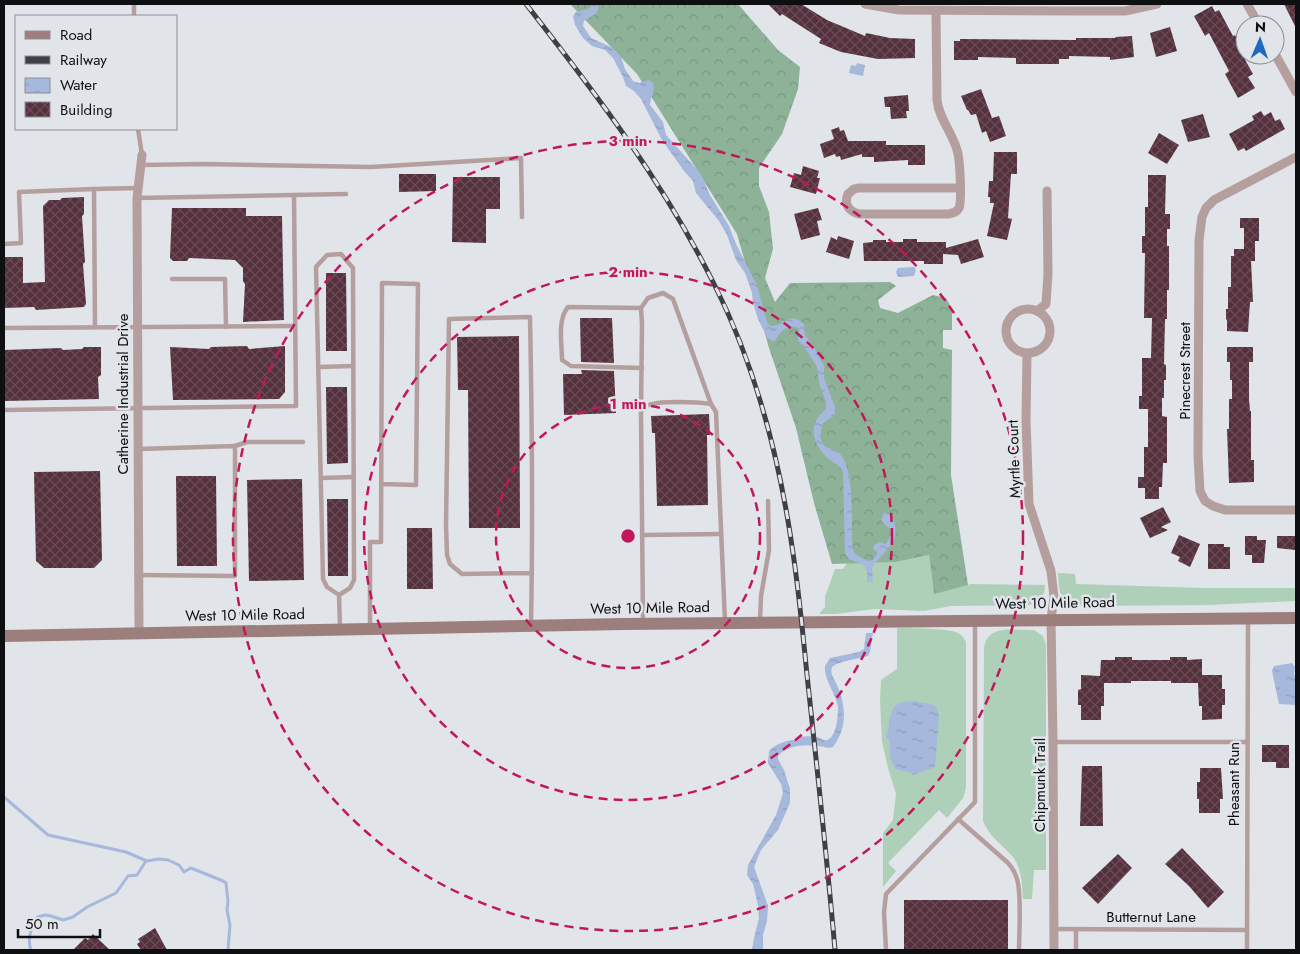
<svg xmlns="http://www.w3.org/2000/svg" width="1300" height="954" viewBox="0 0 1300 954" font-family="Jost,sans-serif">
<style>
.grass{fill:#aed0b8}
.forest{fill:url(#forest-crowns)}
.water{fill:url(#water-ripples)}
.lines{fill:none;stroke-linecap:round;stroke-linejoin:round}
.stream{stroke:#a6b8dc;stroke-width:3}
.building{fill:url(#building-cross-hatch)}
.service{stroke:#b49f9e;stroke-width:4.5}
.minor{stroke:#b49f9e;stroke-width:9}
.secondary{stroke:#9c7e7c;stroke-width:12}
.rail-casing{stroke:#3f4043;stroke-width:5}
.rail{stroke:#e1e4e9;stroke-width:3;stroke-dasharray:9;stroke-linecap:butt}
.ring{fill:none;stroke:#c2185b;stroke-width:2.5;stroke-dasharray:9 6}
.labels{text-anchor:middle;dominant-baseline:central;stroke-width:5;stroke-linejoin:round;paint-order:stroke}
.street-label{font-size:15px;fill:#0e0f11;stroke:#e1e4e9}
.centre{fill:#c2185b;stroke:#e1e4e9;stroke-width:2.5}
.ring-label{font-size:15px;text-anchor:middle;font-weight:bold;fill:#c2185b;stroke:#e1e4e9;stroke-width:5;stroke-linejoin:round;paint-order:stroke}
</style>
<defs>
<pattern id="forest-crowns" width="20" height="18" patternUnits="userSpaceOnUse" patternTransform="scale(1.25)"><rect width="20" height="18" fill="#8db298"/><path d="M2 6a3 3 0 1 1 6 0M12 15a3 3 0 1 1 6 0" fill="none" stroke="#789882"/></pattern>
<pattern id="water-ripples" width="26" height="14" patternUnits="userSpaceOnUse" patternTransform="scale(1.25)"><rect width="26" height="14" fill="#a6b8dc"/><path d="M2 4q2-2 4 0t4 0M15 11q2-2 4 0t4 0" fill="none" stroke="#8e9dbc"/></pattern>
<pattern id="building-cross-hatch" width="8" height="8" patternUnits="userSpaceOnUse" patternTransform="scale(1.25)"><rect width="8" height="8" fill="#55313e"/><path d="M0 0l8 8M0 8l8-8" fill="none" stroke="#694c56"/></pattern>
</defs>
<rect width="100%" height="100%" fill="#e1e4e9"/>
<g class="grass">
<path d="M 929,555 L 934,593 L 971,584 L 1045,585 C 1045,595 1041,603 1029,605 L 951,606 L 924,611 L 875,609 L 836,614 L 819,614 L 825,607 L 825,597 L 835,569 L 843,569 L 847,563 L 896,562 Z"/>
<path d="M 1058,573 L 1075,574 L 1076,584 L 1203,588 L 1296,588 L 1296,601 L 1209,605 L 1084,606 C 1060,602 1059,596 1058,573 Z"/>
<path d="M 897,628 C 909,628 949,628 958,633 C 962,635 964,638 966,642 L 966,788 L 963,798 L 947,818 L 939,810 L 888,863 L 896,871 L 883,887 L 883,833 L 893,820 L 896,794 L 888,768 L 882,741 L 880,701 L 881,680 L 897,669 Z"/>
<path d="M 1034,630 L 1043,636 L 1046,645 L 1046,870 L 1034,870 L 1032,899 L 1023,899 C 1022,885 1022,869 1013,857 C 1002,844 989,837 983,821 L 984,649 C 986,624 1015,630 1034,630 Z"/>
</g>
<polygon class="forest" points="570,4 738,4 778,50 800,67 798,89 782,134 759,168 759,186 769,212 773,249 765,278 775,302 790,283 890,282 896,286 878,300 880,308 898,313 933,295 946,298 952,309 952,330 943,330 943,348 952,350 951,475 968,585 934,594 929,555 896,562 832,564 814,503 796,428 769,348 737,234 637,74"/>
<g class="water">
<path d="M 594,4 L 599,4 L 597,13 L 584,21 L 583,26 L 591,38 L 611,47 L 621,57 L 625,69 L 633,81 L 639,83 L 649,80 L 653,83 L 654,93 L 651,98 L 650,105 L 663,122 L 666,135 L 701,174 L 710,195 L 729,226 L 736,244 L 757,285 L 767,322 L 770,326 C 784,327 789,310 804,324 L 805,335 L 815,349 L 824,366 L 824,378 L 835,407 L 835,413 L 832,417 L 823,423 L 820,437 L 824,446 C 829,449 834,449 838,452 C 857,469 850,526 853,550 L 855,554 L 868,561 L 873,560 L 877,554 L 877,552 L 873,549 L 874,545 L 880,542 L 886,544 L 891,535 L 891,529 L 885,525 L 881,520 L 884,512 L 891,514 C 904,541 886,549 872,567 L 873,582 L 867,582 L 867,571 L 864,565 L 849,559 L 845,554 L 843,472 C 839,464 835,464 829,459 C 818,450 809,435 816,421 C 818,416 823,413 826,408 L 826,402 L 819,383 L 817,367 L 809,354 L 798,340 L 799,329 L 796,327 C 784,326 780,332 775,341 L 772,341 L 767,337 L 758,319 L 753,303 L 752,293 L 745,273 L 736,260 L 727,235 L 719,221 L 696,193 L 693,181 L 684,171 L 662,140 L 641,99 L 634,91 L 626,86 L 623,77 L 613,58 L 605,50 L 592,46 L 583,38 L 575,25 L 573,16 L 576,12 L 588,9 Z"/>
<polygon points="857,63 865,65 863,76 849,73 851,65 856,66"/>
<polygon points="914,267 916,270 914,276 898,277 896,272 898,268"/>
<path d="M 866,633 L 873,633 L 870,652 L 868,656 C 858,659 838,661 832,667 C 830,675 834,678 837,685 C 846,706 848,727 833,747 C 827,749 824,746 817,746 C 805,744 786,746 778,756 L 778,759 L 784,770 L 790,789 L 790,803 L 778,830 L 761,850 L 754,867 L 768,906 L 767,921 L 763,935 L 763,950 L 752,950 L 754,938 L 759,918 L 758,905 L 753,884 L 747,875 L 748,865 L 776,815 L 783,793 L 781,784 L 768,763 L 769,751 C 776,743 788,740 798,740 L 800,737 C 806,736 814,736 820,738 C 823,739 824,741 827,740 C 837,737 838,715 838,707 C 836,693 824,681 825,666 L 830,658 L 859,652 L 864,649 Z"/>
<polygon points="1292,663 1295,667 1294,674 1296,681 1296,705 1279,704 1272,671 1274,666"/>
<path d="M 915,701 C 927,705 938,699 939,718 L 935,767 L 913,775 L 911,773 L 895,769 L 890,758 L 890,741 L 886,737 C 891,724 887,706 903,702 C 907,701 911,702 915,701 Z"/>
</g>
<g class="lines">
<g class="stream">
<polyline points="4,797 48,835 126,852 147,861 159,859 168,860 179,865 184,872 191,868 223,881 226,883 228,901 227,910 230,925 228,950"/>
<path d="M 31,950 C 27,940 31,925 38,917 L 45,915 L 51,916 L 63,920 L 73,917 L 87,907 L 116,893 L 128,876 L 137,875 L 146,861"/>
</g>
</g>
<g class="building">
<polygon points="768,4 801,4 827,20 865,36 866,33 890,38 915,39 915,58 878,59 841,52 819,43 821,39 782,14 780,16"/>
<polygon points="1284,4 1296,4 1296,28"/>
<polygon points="1212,6 1215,12 1219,10 1233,36 1235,35 1245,54 1243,56 1253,74 1248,77 1255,88 1238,98 1225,74 1229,71 1209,33 1205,36 1194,16"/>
<polygon points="1170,27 1177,51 1156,57 1150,33"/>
<polygon points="1132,36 1134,57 1110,60 1110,57 1069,56 1069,59 1059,59 1059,64 1016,64 1016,58 978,57 978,60 954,60 954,41 960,41 960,39 1076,40 1076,38 1116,38 1115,37"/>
<polygon points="981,89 992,118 999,116 1006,136 990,142 986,131 982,133 976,114 971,115 968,110 967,110 961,96"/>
<polygon points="908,95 909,111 906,111 907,118 891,119 890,107 885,107 884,97"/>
<polygon points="1261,111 1264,116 1271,112 1275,121 1280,119 1285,129 1246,151 1244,148 1238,151 1229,134 1254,120 1252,116"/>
<polygon points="1203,114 1210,137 1188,142 1181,120"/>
<polygon points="839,127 840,131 844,130 848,141 886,141 886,145 925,145 925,165 908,165 908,160 874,162 874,157 862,157 862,154 841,160 840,156 836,157 835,154 824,158 820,144 834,139 831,130"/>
<polygon points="1159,133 1179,145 1167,164 1148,153"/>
<polygon points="994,152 1017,152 1017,174 1011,174 1008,218 1012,219 1007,240 987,236 994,203 990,203 990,197 988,197 989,181 993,181"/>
<polygon points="803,166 819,171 817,178 820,178 816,194 790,187 794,173 801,175"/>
<polygon points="399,174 436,174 436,191 399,192"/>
<polygon points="1148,175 1166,175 1165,214 1170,214 1170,229 1167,229 1167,246 1169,246 1169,290 1167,290 1167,319 1165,319 1164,364 1166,365 1166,380 1164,380 1164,398 1162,398 1162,416 1167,417 1167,463 1163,463 1162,487 1159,487 1159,499 1145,499 1145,488 1138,488 1138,477 1144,477 1144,447 1148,447 1148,409 1139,409 1139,396 1142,396 1142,358 1151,358 1152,318 1144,318 1145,253 1142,253 1142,236 1145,236 1145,207 1148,207"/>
<polygon points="453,177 500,177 500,209 486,209 486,243 452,242"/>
<polygon points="84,197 84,214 82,216 85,262 83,264 86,304 84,307 36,310 34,307 4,308 4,257 23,257 23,283 45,282 43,206 49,200 60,200 62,198"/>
<polygon points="172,208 246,208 246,216 282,216 284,320 243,322 245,284 243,281 243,268 235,260 189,258 187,261 173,261 170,258"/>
<polygon points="818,208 822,220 817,221 820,235 801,240 794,214"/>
<polygon points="1240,218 1259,218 1259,241 1255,241 1255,261 1251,261 1253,302 1250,302 1248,332 1227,331 1227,319 1226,320 1226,309 1228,309 1228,287 1231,287 1231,256 1234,256 1234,249 1244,249 1244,228 1240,228"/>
<polygon points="838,236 854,241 849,259 826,252 831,237 837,240"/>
<polygon points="903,239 917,239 917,242 946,242 946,248 978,239 984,257 961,264 958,255 943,254 943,264 924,264 924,261 864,261 863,243 873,242 873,240 886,240 886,242 903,242"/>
<polygon points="326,273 346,273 347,351 326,351"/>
<polygon points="580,318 612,318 614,363 581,362"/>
<polygon points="519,336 520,528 469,528 468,390 458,390 457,337"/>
<polygon points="247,346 249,349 285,346 285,392 279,399 173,400 170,347 209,349 211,347"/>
<polygon points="84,347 101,347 101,375 98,377 99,399 4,401 4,350 61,348 63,350 82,349"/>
<polygon points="1227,347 1253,347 1253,362 1249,362 1249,399 1250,411 1251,411 1251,460 1254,460 1254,482 1229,483 1227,429 1229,429 1229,399 1232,399 1232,380 1230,380 1230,362 1227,362"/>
<polygon points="581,370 614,371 616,413 564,415 563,374 582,374"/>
<polygon points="326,387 347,387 348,463 327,464"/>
<polygon points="709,414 710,435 707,435 708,505 657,506 655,433 652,433 651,416"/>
<polygon points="100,471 102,560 94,568 44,568 36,561 34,472"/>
<polygon points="176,476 216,476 217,566 177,566"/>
<polygon points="302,479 304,580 249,581 247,480"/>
<polygon points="327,499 348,499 348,576 328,576"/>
<polygon points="1163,507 1171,522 1161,527 1168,530 1150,538 1140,518"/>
<polygon points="407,528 432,528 433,589 407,589"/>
<polygon points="1179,535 1200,544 1190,567 1178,561 1180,557 1171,553"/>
<polygon points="1245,536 1257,536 1257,540 1266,540 1264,563 1252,563 1252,555 1245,555"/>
<polygon points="1277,536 1295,536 1295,550 1277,548"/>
<polygon points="1208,544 1224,544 1224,547 1230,547 1230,569 1208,569"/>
<polygon points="1115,657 1132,657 1132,660 1170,660 1170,657 1187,657 1187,660 1202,659 1202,675 1222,675 1222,689 1225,689 1225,705 1222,705 1222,719 1202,720 1202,706 1199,706 1198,683 1171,683 1171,681 1131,681 1131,683 1104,683 1104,706 1101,706 1101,720 1081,720 1081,705 1078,705 1078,690 1081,689 1081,675 1100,676 1101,660 1115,660"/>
<polygon points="1262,745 1289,745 1289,768 1276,768 1276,762 1262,762"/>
<polygon points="1082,766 1102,766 1103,826 1080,826"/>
<polygon points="1200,768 1221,768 1223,799 1220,799 1220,813 1199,813 1199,799 1197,799 1197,782 1200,782"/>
<polygon points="1182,848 1224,892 1208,908 1189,886 1165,864"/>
<polygon points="1118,854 1132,868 1098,904 1082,888"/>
<rect x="904" y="900" width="104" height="50"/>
<polygon points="155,928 167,950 141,950 137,944 140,942 138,939"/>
<polygon points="93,934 110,950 73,950 85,938 88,940"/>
</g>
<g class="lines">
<g class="service">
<polyline points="134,4 134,16"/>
<polyline points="138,129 142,155"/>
<polyline points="141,165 203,164 371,167 521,158 522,217"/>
<polyline points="137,198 346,194"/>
<polyline points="4,244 21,243 19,192 94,189"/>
<polyline points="172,279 225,279 226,327"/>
<path d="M 641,308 L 568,307 C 557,320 562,344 562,360 L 571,366 L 642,368"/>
<polyline points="95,327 94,189 138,188"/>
<polyline points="4,328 295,326"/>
<polyline points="318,367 353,366"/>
<polyline points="4,410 296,406 294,195"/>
<polyline points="641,410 642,324 641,308 648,298 663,293 673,299 711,404"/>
<polyline points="235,446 247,442 303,442"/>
<polyline points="321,478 354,477"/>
<polyline points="642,535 721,534"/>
<polyline points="138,575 235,576 235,446 139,449"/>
<polyline points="339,595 327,587 323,579 316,267 327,255 341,254 353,268 354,580 350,588 339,595 340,628"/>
<polyline points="760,622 761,596 769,550 768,501"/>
<path d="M 643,623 L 641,412 C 643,408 643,408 646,406 C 657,400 699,402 711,404 L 716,412 L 725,622"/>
<path d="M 531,625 C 533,522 532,419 530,317 L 449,319 L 446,525 L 447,555 L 450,564 L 462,574 L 532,573"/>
<polyline points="370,628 370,542 381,542 382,283 418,284 416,485 381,484"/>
<polyline points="1053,742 1247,742"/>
<path d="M 958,819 L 1007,862 C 1012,867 1015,872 1017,879 C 1022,896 1019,932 1019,950"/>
<polyline points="1054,929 1247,930"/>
<polyline points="886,950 884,912 886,894 975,802 975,622"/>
<polyline points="1076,950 1076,930"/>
<polyline points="1247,950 1248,619"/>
</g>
<g class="minor">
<polyline points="865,4 899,10 1080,11 1125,11 1157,4"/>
<polyline points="1247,4 1259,25"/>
<path d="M 936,11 L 937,100 C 939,119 952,132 957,150 C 960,158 962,201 959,208 C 957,212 953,213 949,214 L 859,214 C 848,211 844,204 848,194 L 854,189 L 858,188 L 960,188"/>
<polyline points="1275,54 1296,92"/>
<polyline points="1296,157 1214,200 1206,208 1202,217 1199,240 1198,456 1200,491 1205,501 1213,506 1225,510 1296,510"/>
<circle cx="1028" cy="331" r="22"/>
<polyline points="1037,311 1046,304 1048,274 1047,191"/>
<polyline points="1027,354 1026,420 1029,504 1051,571 1054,597 1051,619 1053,742 1054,950"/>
<polyline points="139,633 137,198 142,155"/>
</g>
<polyline class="secondary" points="4,636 623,624 1296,618"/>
<defs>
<path id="rail" d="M 526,4 C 596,94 663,181 714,284 C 756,367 780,461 793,553 C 799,593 803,634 807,675 C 817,767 827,858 835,950"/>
</defs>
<use href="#rail" class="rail-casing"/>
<use href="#rail" class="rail"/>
</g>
<g class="ring">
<circle cx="628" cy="536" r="132"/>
<circle cx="628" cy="536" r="264"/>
<circle cx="628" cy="536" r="395"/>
</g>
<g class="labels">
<g class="street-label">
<text transform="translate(1185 371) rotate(-90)">Pinecrest Street</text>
<text transform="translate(123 394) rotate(-90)">Catherine Industrial Drive</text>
<text transform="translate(1014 459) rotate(-92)">Myrtle Court</text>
<text transform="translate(1055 603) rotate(-1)">West 10 Mile Road</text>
<text transform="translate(650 608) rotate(-1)">West 10 Mile Road</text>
<text transform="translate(245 615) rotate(-1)">West 10 Mile Road</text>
<text transform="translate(1234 784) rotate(-90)">Pheasant Run</text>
<text transform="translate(1040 785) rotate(-90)">Chipmunk Trail</text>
<text x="1151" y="917">Butternut Lane</text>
</g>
</g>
<circle cx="628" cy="536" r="8" class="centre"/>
<g class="ring-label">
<text x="628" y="146">3 min</text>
<text x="628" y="277">2 min</text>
<text x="628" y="409">1 min</text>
</g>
<rect width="1300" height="954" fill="none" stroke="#0e0f11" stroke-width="10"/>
<rect x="15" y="15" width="162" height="115" fill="#e1e4e9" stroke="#8d8f93"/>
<rect x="25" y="31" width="25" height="8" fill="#9c7e7c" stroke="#8d8f93"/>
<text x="60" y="40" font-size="15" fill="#0e0f11">Road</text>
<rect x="25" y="56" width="25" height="8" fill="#3f4043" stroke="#8d8f93"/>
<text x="60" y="65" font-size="15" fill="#0e0f11">Railway</text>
<rect x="25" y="78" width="25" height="15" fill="url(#water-ripples)" stroke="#8d8f93"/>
<text x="60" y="90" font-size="15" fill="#0e0f11">Water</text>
<rect x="25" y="102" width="25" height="15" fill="url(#building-cross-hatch)" stroke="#8d8f93"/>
<text x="60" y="115" font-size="15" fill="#0e0f11">Building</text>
<g transform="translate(1260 40) rotate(2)"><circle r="24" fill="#e1e4e9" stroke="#8d8f93"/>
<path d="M0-4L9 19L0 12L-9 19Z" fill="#1f6bbb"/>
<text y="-8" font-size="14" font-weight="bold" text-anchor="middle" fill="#0e0f11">N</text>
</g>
<path d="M18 929v8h82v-8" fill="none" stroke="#0e0f11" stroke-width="2.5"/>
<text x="25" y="929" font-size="15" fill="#0e0f11" stroke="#e1e4e9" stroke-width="4" paint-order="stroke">50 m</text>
</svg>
